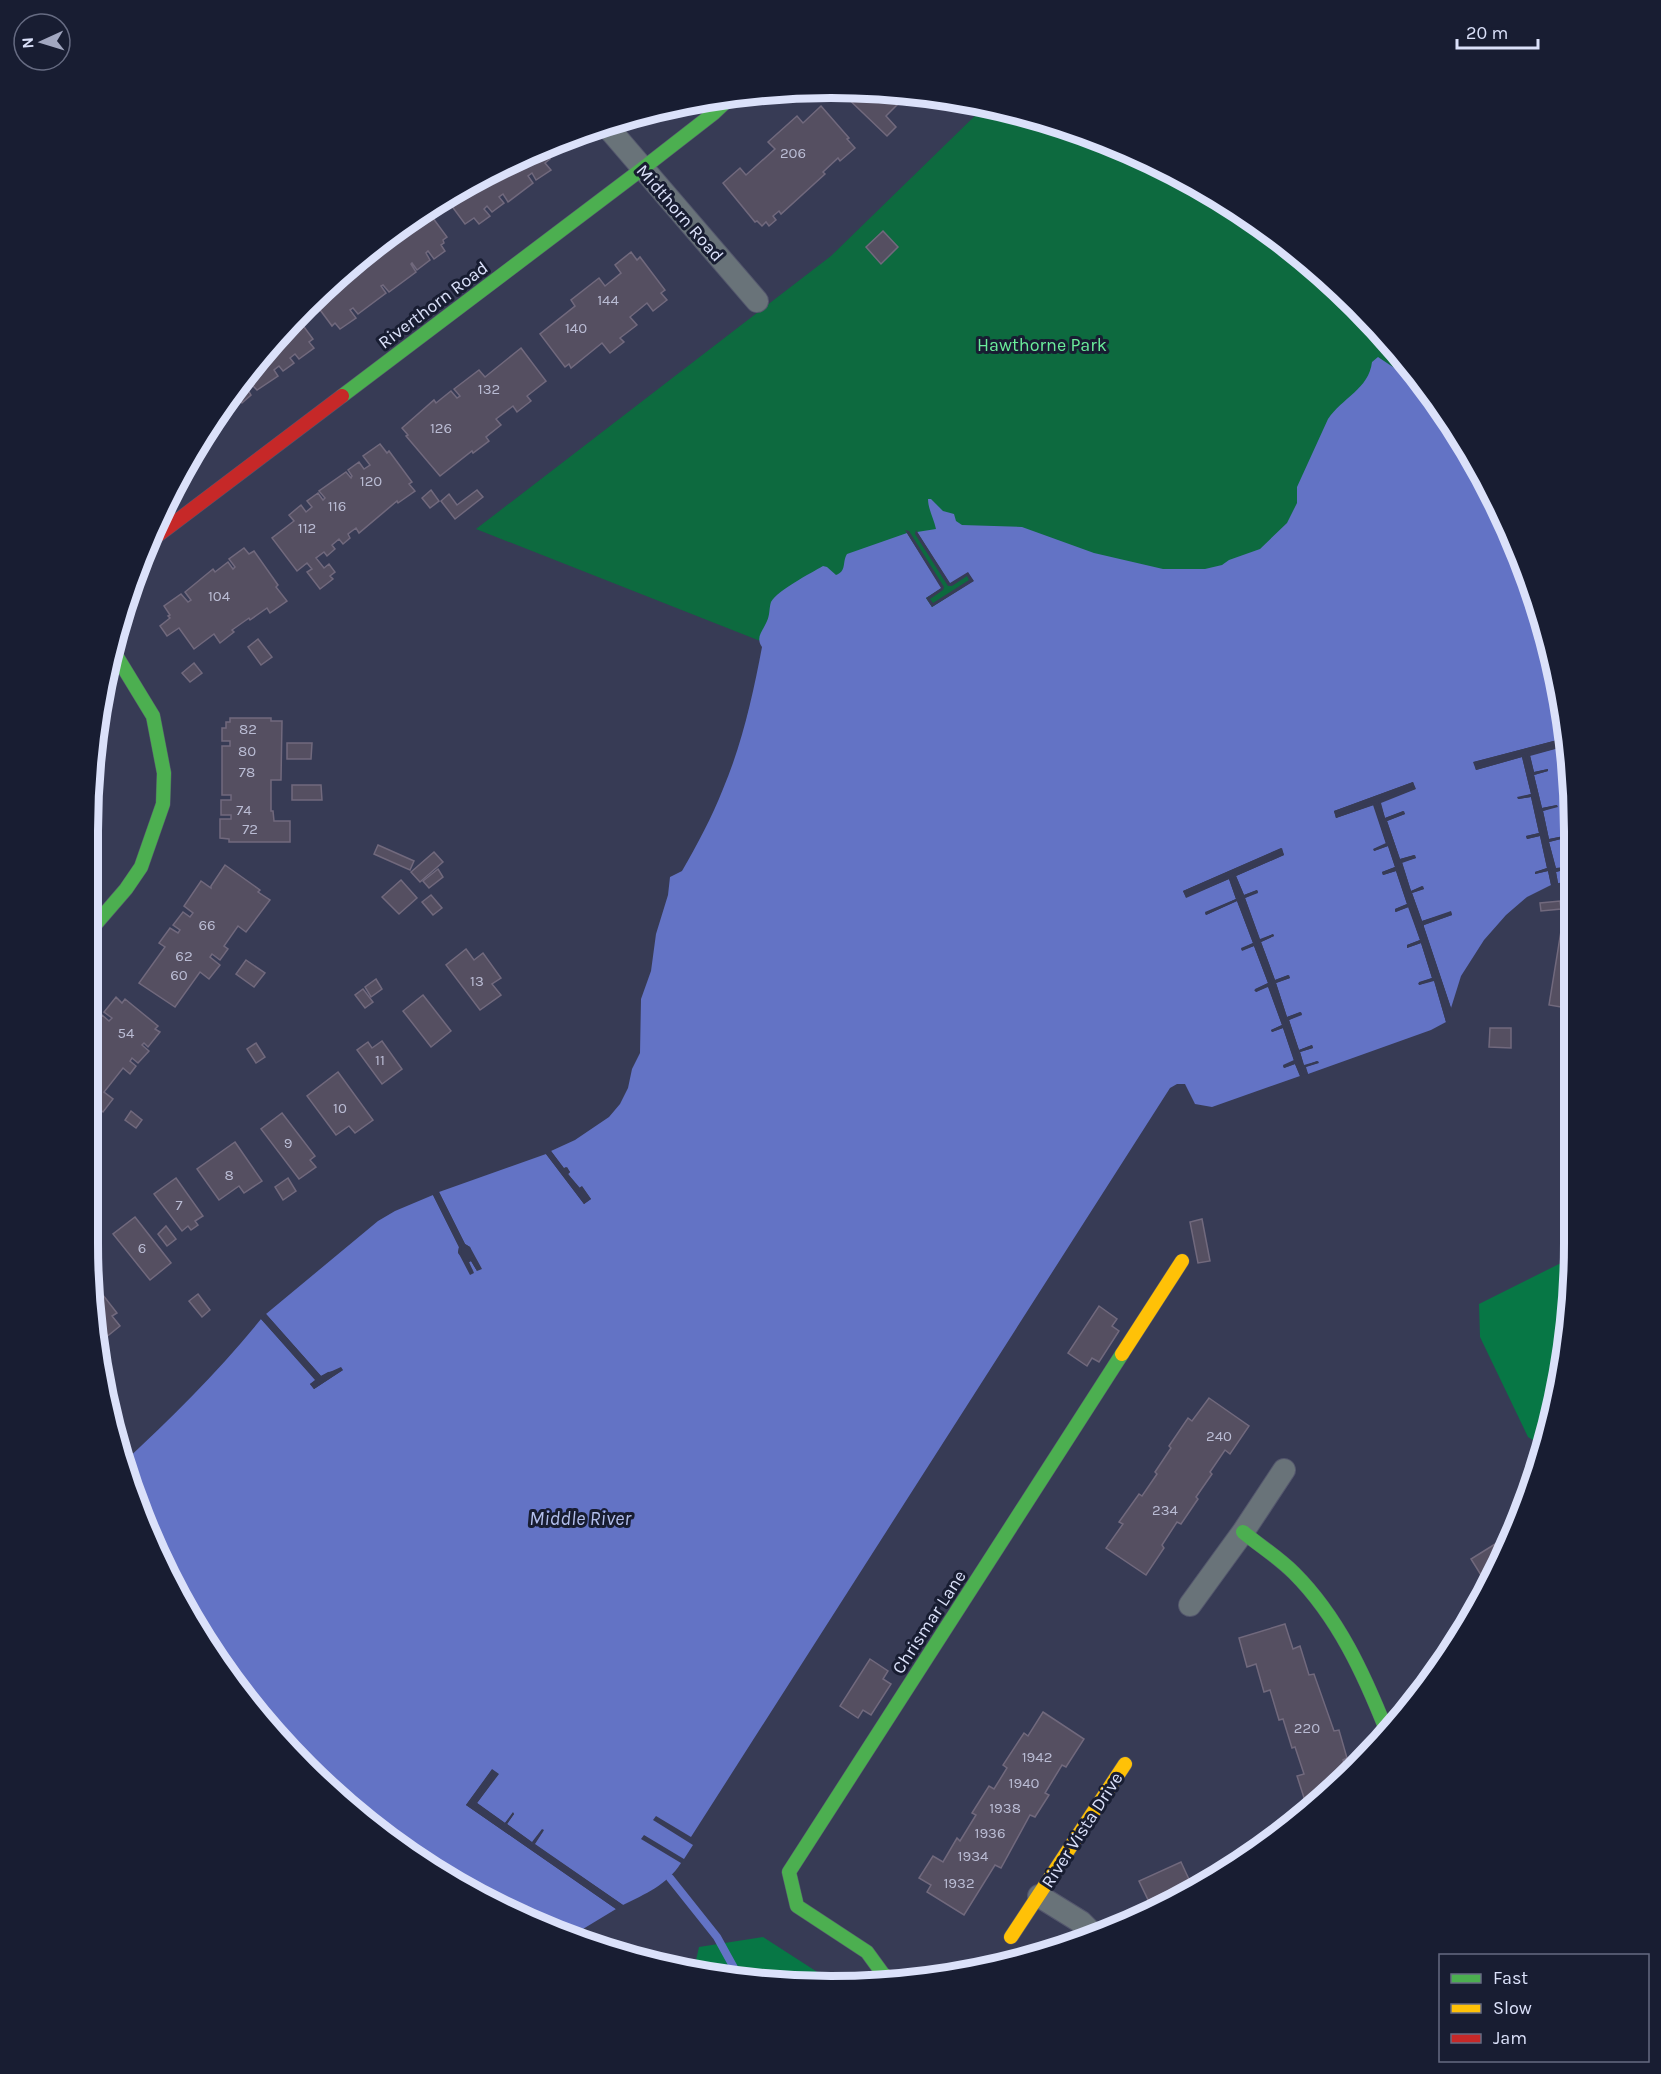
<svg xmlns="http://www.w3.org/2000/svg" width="1661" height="2074" viewBox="0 0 1661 2074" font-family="Karla,sans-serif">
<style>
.green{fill:#0d6a3f}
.forest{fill:#077745}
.water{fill:#6373c5}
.pier{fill:#373b55}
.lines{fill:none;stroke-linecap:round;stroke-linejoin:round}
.stream{stroke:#6373c5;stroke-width:8}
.building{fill:#554f61;stroke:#71697d;stroke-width:1.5}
.street-casing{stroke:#54576d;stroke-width:24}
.fast-casing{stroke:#54576d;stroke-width:15}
.slow-casing{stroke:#54576d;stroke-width:15}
.jam-casing{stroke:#54576d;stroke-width:15}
.street{stroke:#697379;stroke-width:22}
.fast{stroke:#4caf50;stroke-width:14}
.slow{stroke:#ffc107;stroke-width:14}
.jam{stroke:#c62828;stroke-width:14}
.labels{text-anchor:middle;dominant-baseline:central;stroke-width:6;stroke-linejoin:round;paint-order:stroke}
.number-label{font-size:15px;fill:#babcd4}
.street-label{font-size:18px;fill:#dbe1fa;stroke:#181d32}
.park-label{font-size:18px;fill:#6aed9b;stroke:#181d32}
.water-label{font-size:20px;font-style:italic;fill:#b3bfed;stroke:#181d32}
.rim{fill:none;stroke:#dbe1fa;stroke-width:8}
</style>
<rect width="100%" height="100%" fill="#373b55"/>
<polygon class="green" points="985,106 1023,112 1160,164 1283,241 1390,341 1440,411 1282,561 849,676 476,529 831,256"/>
<g class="forest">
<polygon points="1572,1261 1560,1388 1542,1446 1528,1437 1480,1337 1479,1304 1559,1264"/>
<polygon points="763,1937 839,1986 830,1987 694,1969 699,1947"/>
</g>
<g class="water">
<path d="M 1378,357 L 1396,369 L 1412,371 L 1475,459 L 1549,638 L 1565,738 L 1474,762 L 1476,770 L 1522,757 L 1531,794 L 1518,798 L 1519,799 L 1531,797 L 1539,833 L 1526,836 L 1527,839 L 1540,836 L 1547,868 L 1535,872 L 1535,874 L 1548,871 L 1551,885 L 1527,897 L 1506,915 L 1484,940 L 1461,976 L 1451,1008 L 1424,927 L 1424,925 L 1452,915 L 1451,912 L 1422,921 L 1412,893 L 1424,889 L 1422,886 L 1411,891 L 1402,862 L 1416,858 L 1414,855 L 1400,859 L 1387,821 L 1405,814 L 1403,811 L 1385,818 L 1380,802 L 1415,789 L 1413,782 L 1334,811 L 1336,818 L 1373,805 L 1386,844 L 1374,849 L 1374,851 L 1388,846 L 1395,867 L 1382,872 L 1383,875 L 1396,871 L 1407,904 L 1395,909 L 1396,912 L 1408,907 L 1420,940 L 1407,945 L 1407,948 L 1421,943 L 1432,978 L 1419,982 L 1419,985 L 1434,980 L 1446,1022 L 1431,1030 L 1308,1074 L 1305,1067 L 1318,1063 L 1317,1061 L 1304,1066 L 1300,1052 L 1313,1048 L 1312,1045 L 1299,1050 L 1289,1020 L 1302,1014 L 1300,1012 L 1287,1017 L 1276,983 L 1290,978 L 1288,975 L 1275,980 L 1261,942 L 1274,936 L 1273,934 L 1260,940 L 1245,898 L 1258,893 L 1257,890 L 1244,895 L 1236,876 L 1284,855 L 1282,848 L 1183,891 L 1186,897 L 1229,879 L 1236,899 L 1205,912 L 1206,915 L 1237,901 L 1253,943 L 1241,949 L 1242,950 L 1254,946 L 1268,983 L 1255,989 L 1256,992 L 1268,986 L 1282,1025 L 1271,1030 L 1272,1032 L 1283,1028 L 1294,1061 L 1283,1066 L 1284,1068 L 1295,1064 L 1300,1076 L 1212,1107 L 1195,1104 L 1185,1084 L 1177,1084 L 1170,1088 L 691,1837 L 656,1816 L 653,1820 L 693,1845 L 684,1859 L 644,1835 L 641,1839 L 681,1863 C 667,1885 645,1894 623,1905 L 534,1844 L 544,1830 L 533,1843 L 507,1824 L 514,1814 L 513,1813 L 505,1823 L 477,1803 L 498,1774 L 492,1770 L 466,1805 L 616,1909 L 573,1935 L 458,1887 L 305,1769 L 186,1615 L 123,1463 C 172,1417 219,1371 261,1319 L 316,1380 L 310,1384 L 314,1389 L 343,1370 L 328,1372 L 321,1376 L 266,1314 L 378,1221 L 395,1211 L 433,1195 L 459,1247 L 458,1253 L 474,1272 L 468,1263 L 471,1261 L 477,1271 L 470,1247 L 465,1244 L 439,1192 L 546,1154 L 584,1204 L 591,1199 L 582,1187 L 580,1188 L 568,1174 L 570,1172 L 567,1167 L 564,1169 L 551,1151 L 575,1140 L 609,1117 L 620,1104 L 628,1088 L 632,1069 L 640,1053 L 641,999 L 651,971 L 656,934 L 668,895 L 670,877 L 682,871 C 697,845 712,817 723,789 C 742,744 753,695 762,647 C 755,637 763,631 767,621 C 770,615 769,608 771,602 C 778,590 811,573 823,566 L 827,567 L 836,575 C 847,571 842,562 847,554 L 907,533 L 942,588 L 926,598 L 932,607 L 973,581 L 968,573 L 950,584 L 917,532 L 936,529 C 934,519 928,509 928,499 L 931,499 L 943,511 L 954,514 L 956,521 L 962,525 L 1022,527 L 1094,553 L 1163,569 L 1205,569 L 1222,565 L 1229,560 L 1260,549 L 1287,523 L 1297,503 L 1297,487 L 1328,419 C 1342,398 1369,389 1372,362 Z"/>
<polygon points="1566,746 1572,782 1573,882 1558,883 1556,872 1571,868 1570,866 1556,869 1549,842 1565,838 1564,836 1549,839 1543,811 1557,806 1557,805 1542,808 1534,775 1548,771 1548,769 1534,772 1530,755"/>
</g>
<g class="pier">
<polygon points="905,530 909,531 944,587 943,590 930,599 933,603 969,580 967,576 952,586 948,586 915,534 916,530 950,583 968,572 974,581 932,607 926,598 941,588"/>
<polygon points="1565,738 1566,741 1477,764 1478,766 1522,754 1525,755 1554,884 1551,885 1548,871 1535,874 1535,872 1547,868 1540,836 1527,839 1526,836 1539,833 1531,797 1518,799 1517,797 1531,794 1522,757 1476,770 1473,762"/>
<polygon points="1566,743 1566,746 1530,756 1534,772 1548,769 1548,771 1534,775 1542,808 1557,805 1558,807 1543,811 1549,839 1564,836 1565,838 1549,842 1556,868 1570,866 1571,868 1556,872 1558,883 1556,884 1527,755 1529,752"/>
<polygon points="1413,782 1416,789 1381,803 1385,818 1404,811 1405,814 1387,821 1400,859 1415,855 1416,858 1402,863 1411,891 1423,886 1424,889 1412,893 1422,921 1451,911 1452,915 1424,925 1424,927 1451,1008 1450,1011 1421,924 1419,922 1378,803 1379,800 1412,787 1411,786 1338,813 1338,814 1373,802 1376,803 1437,980 1448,1017 1446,1022 1434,981 1419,985 1418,983 1432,978 1421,943 1407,948 1407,945 1420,940 1409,907 1395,912 1395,909 1407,904 1396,871 1383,875 1382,872 1395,867 1388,846 1374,851 1373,849 1386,843 1374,805 1336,818 1334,811"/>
<polygon points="1281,848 1284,855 1236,876 1244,895 1257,890 1258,892 1245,898 1260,939 1273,934 1274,936 1261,942 1275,980 1289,975 1290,978 1276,983 1287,1017 1301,1012 1302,1015 1289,1020 1299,1050 1312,1045 1313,1048 1300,1052 1304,1065 1318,1061 1319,1063 1306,1067 1308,1074 1305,1075 1302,1067 1273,982 1233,876 1235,874 1280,853 1280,852 1187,893 1228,876 1231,877 1271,982 1303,1075 1300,1076 1295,1064 1284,1068 1283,1065 1294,1060 1283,1028 1272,1032 1271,1030 1282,1025 1268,987 1256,992 1254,990 1268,983 1254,946 1242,951 1241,948 1253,943 1237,901 1206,915 1205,913 1236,899 1229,879 1186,898 1183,891"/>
<polygon points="551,1151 564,1168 566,1167 570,1172 568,1174 579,1188 582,1186 591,1199 584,1204 546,1154 548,1153 584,1200 587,1198 581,1191 577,1190 566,1176 566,1171 562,1171 548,1153"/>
<polygon points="439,1192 465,1244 470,1247 482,1269 477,1271 471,1261 469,1262 474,1273 470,1275 458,1252 459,1247 433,1195 435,1194 462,1246 461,1252 466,1261 473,1258 468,1249 462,1246 436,1193"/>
<polygon points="266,1314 321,1376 341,1367 343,1370 314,1389 310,1384 315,1380 261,1319 263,1317 318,1379 318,1382 315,1385 332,1374 323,1379 319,1378 264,1316"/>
<polygon points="492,1769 499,1774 477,1803 505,1823 513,1812 514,1814 507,1824 532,1842 542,1829 544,1830 535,1844 623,1905 620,1907 475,1805 474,1802 494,1774 493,1773 470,1804 619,1908 616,1909 466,1805"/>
</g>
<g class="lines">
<polyline class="stream" points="670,1878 717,1937 738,1975"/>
</g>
<g class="building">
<polygon points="879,89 917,95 912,100 907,95 886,116 896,127 887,136 839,90"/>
<polygon points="821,106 849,138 847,139 855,148 840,161 838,158 823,172 825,174 781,214 779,211 773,216 776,220 769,226 766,222 762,226 757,221 755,222 723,183 740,168 746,175 775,149 768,142 797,116 803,123"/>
<polygon points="542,149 550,159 545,163 551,170 536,180 532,173 528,176 533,183 508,202 503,194 499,197 504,203 492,212 487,206 484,209 490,216 479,224 474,218 465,224 445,197 459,186"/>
<polygon points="427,210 447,237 443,240 444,243 441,245 445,251 434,259 428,251 426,253 430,260 417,270 412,263 411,264 416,272 389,292 383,285 381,286 386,293 358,314 353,308 350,310 356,318 340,329 335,323 332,326 312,299 341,271"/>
<polygon points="883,231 898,247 881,264 866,247"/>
<polygon points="631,252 637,260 640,257 665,290 661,293 667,300 653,311 647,303 630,317 637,325 620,338 624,342 610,353 602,343 571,368 569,364 565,367 540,334 575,306 571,300 599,278 605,286 621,273 615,265"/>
<polygon points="296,316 313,339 309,342 314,348 299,359 295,354 290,358 294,363 283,371 279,366 274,370 278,376 257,390 253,386 248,390 251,395 242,403 237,396 232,400 236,406 225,414 222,410 271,341"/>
<polygon points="521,348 546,381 527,396 531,401 517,412 513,406 496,419 501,425 486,437 489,441 473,453 472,451 440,476 406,436 408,435 402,428 434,400 436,403 451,391 457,398 460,396 454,389 479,370 485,377"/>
<polygon points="380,444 387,453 389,451 412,482 409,484 415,491 398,503 397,501 359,533 356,528 348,534 350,538 343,544 339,539 332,545 335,549 327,556 324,552 316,558 324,568 329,564 335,572 330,576 333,579 320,589 307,572 312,569 307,563 297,571 272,538 294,521 289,515 301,505 306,512 312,507 307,501 318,493 323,500 325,498 319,491 346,472 351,478 352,476 348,470 359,462 364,469 370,465 363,456"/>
<polygon points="431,490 439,501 430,508 422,498"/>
<polygon points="477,490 483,497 455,519 441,501 449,494 457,505"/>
<polygon points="244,548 249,554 254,551 278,585 276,587 287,601 270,613 267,608 250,620 249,618 232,630 234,632 220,643 214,634 194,649 179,628 167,636 160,626 170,618 168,616 170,615 164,606 181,594 188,602 191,600 185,592 213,569 215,572 228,562 233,569 235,567 229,559"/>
<polygon points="258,639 272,657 261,665 248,647"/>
<polygon points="194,663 202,673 190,682 182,673"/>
<polygon points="230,718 271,718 271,721 282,721 281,780 271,780 271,811 273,811 274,821 290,821 290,842 229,842 229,839 220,838 220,819 231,819 231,815 221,815 221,800 231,800 231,795 222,795 222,746 230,746 230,741 222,741 222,728 226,728 226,722 230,722"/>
<polygon points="287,743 312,743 311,759 287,759"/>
<polygon points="292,785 321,785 322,800 292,800"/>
<polygon points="378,845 414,861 410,870 374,854"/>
<polygon points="434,852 443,862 420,882 411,872"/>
<polygon points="225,865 260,890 258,892 270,900 246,932 238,926 224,946 228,949 220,960 212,954 210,957 220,965 209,979 200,972 175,1007 139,983 165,947 159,943 170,928 178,933 180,930 173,925 183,912 190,917 193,913 184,906 201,881 211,888 211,886"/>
<polygon points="438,869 443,877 429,888 423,881"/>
<polygon points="401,880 417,898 399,914 382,897"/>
<polygon points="431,895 442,908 433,915 422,902"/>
<polygon points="1560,901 1561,909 1541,911 1540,903"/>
<polygon points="1562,925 1573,926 1573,1009 1549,1005"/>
<polygon points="466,949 474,960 483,953 501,978 492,984 501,995 480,1010 446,965"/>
<polygon points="246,960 265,973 254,987 236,974"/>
<polygon points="376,979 382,989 371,997 365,987"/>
<polygon points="363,989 373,1002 365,1008 355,995"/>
<polygon points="423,995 451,1031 431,1047 403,1011"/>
<polygon points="116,997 122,1003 125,999 158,1026 155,1029 160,1032 148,1047 144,1043 142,1045 149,1051 138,1063 132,1058 130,1061 136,1066 130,1074 123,1068 104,1092 113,1099 103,1112 93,1103 90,1106 99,1113 88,1126 88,1032 102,1015 109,1021 112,1018 104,1012"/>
<polygon points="1490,1028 1511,1028 1511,1048 1489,1047"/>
<polygon points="382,1041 402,1069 382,1084 357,1050 368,1042 372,1048"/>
<polygon points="256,1043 265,1057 256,1063 247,1049"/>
<polygon points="338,1072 373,1120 355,1133 349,1126 336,1135 307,1096"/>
<polygon points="131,1111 142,1120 136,1128 125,1120"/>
<polygon points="282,1113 315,1156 310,1160 316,1167 299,1179 261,1129"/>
<polygon points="235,1142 262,1181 244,1193 239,1186 219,1200 197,1169"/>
<polygon points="176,1178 203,1216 195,1221 198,1225 191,1230 188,1226 182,1231 154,1194"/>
<polygon points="288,1178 296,1191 283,1200 275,1187"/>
<polygon points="135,1217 171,1263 150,1280 113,1234"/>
<polygon points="1202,1219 1210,1261 1198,1263 1190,1222"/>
<polygon points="166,1226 176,1239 167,1246 158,1234"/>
<polygon points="92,1281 117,1313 112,1316 120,1326 100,1342"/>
<polygon points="198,1294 210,1310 202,1317 189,1301"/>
<polygon points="1099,1306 1117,1319 1112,1326 1119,1331 1099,1362 1092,1358 1087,1366 1068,1353"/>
<polygon points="1209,1398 1249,1426 1230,1454 1225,1450 1210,1472 1212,1474 1196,1497 1198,1499 1181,1524 1177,1522 1162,1545 1164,1548 1146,1575 1106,1548 1123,1524 1119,1522 1139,1494 1142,1496 1157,1474 1155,1472 1171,1448 1169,1446 1188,1418 1192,1421"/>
<polygon points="1516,1531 1486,1583 1471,1559"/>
<polygon points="1285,1624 1293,1649 1300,1646 1309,1675 1314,1674 1334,1731 1339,1730 1347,1758 1343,1760 1347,1775 1321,1802 1313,1808 1311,1803 1306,1804 1297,1776 1304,1774 1295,1747 1292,1748 1283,1719 1279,1720 1270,1690 1264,1692 1256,1664 1247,1667 1239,1638"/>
<polygon points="870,1659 888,1671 883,1679 891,1684 871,1715 863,1710 858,1718 840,1706"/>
<polygon points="1043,1712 1084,1739 1066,1767 1062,1765 1045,1793 1049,1795 1035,1817 1030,1815 1001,1868 995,1865 964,1915 927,1892 931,1885 919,1878 933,1856 943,1862 957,1838 960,1841 976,1815 972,1813 989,1786 994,1789 1007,1768 1003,1765 1024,1733 1028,1736"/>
<polygon points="1181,1862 1193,1888 1196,1886 1198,1889 1152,1908 1139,1881"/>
</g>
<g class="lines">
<defs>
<g id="street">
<polyline points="604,123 757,301"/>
<polyline points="1190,1605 1243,1532 1284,1470"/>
<polyline points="1039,1896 1081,1922 1092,1933"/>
</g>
<g id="fast">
<polyline points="342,396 642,169 714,113 735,93"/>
<polyline points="88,933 126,889 141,867 163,804 164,773 153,716 114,652"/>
<path d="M 1243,1532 C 1260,1546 1278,1557 1294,1573 C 1338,1617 1364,1674 1387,1732"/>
<polyline points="890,1979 883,1974 867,1952 797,1906 789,1872 1122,1354"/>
</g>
<g id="slow">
<polyline points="1122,1354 1182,1261"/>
<polyline points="1011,1937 1125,1764"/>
</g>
<polyline id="jam" points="149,542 342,396"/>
</defs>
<use href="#street" class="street-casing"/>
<use href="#fast" class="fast-casing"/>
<use href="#slow" class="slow-casing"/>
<use href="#jam" class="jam-casing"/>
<use href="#street" class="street"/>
<use href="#fast" class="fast"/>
<use href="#slow" class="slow"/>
<use href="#jam" class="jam"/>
</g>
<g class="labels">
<g class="number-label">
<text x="793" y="153">206</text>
<text x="608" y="300">144</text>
<text x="576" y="328">140</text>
<text x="489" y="389">132</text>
<text x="441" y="428">126</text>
<text x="371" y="481">120</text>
<text x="337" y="506">116</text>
<text x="307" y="528">112</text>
<text x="219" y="596">104</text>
<text x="248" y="729">82</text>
<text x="247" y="751">80</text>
<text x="247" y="772">78</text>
<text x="244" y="810">74</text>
<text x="250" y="829">72</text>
<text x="207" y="925">66</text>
<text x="184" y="956">62</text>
<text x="179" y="975">60</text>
<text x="477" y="981">13</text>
<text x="126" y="1033">54</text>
<text x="380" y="1060">11</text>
<text x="340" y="1108">10</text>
<text x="288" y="1143">9</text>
<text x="229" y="1175">8</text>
<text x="179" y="1205">7</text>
<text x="142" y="1248">6</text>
<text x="1219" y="1436">240</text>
<text x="1165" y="1510">234</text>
<text x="1307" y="1728">220</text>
<text x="1037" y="1757">1942</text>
<text x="1024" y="1783">1940</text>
<text x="1005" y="1808">1938</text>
<text x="990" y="1833">1936</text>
<text x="973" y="1856">1934</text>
<text x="959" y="1883">1932</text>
</g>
<g class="street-label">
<text transform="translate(680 213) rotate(49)">Midthorn Road</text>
<text transform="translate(433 305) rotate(-37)">Riverthorn Road</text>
<text transform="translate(929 1622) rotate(-57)">Chrismar Lane</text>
<text transform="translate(1082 1830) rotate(-57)">River Vista Drive</text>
</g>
<g class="park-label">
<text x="1042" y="345">Hawthorne Park</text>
</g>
<g class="water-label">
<text x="580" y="1518">Middle River</text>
</g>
</g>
<path d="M0 0H1661V2074H0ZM831 98H831A733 733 0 0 1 1564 831V1243A733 733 0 0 1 831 1976H831A733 733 0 0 1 98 1243V831A733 733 0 0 1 831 98Z" fill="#181d32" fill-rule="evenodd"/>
<path class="rim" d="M831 98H831A733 733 0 0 1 1564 831V1243A733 733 0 0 1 831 1976H831A733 733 0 0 1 98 1243V831A733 733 0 0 1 831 98Z"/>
<rect x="1439" y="1954" width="210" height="108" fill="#181d32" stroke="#666b82" stroke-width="1.5"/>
<rect x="1451" y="1974" width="30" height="9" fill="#4caf50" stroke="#666b82" stroke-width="1.5"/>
<text x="1493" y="1984" font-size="18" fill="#dbe1fa">Fast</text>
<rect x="1451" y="2004" width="30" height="9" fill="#ffc107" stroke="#666b82" stroke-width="1.5"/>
<text x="1493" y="2014" font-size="18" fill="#dbe1fa">Slow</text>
<rect x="1451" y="2034" width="30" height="9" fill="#c62828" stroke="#666b82" stroke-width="1.5"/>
<text x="1493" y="2044" font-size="18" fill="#dbe1fa">Jam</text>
<g transform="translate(42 42) rotate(266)"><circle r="28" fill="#181d32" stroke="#666b82" stroke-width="1.5"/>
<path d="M0-4.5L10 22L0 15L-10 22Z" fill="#a2a7c0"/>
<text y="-9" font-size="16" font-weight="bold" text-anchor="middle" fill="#dbe1fa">N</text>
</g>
<path d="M1457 39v9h81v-9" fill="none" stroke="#dbe1fa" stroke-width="3"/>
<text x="1466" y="39" font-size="18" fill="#dbe1fa" stroke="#181d32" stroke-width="4.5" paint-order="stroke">20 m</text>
</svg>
